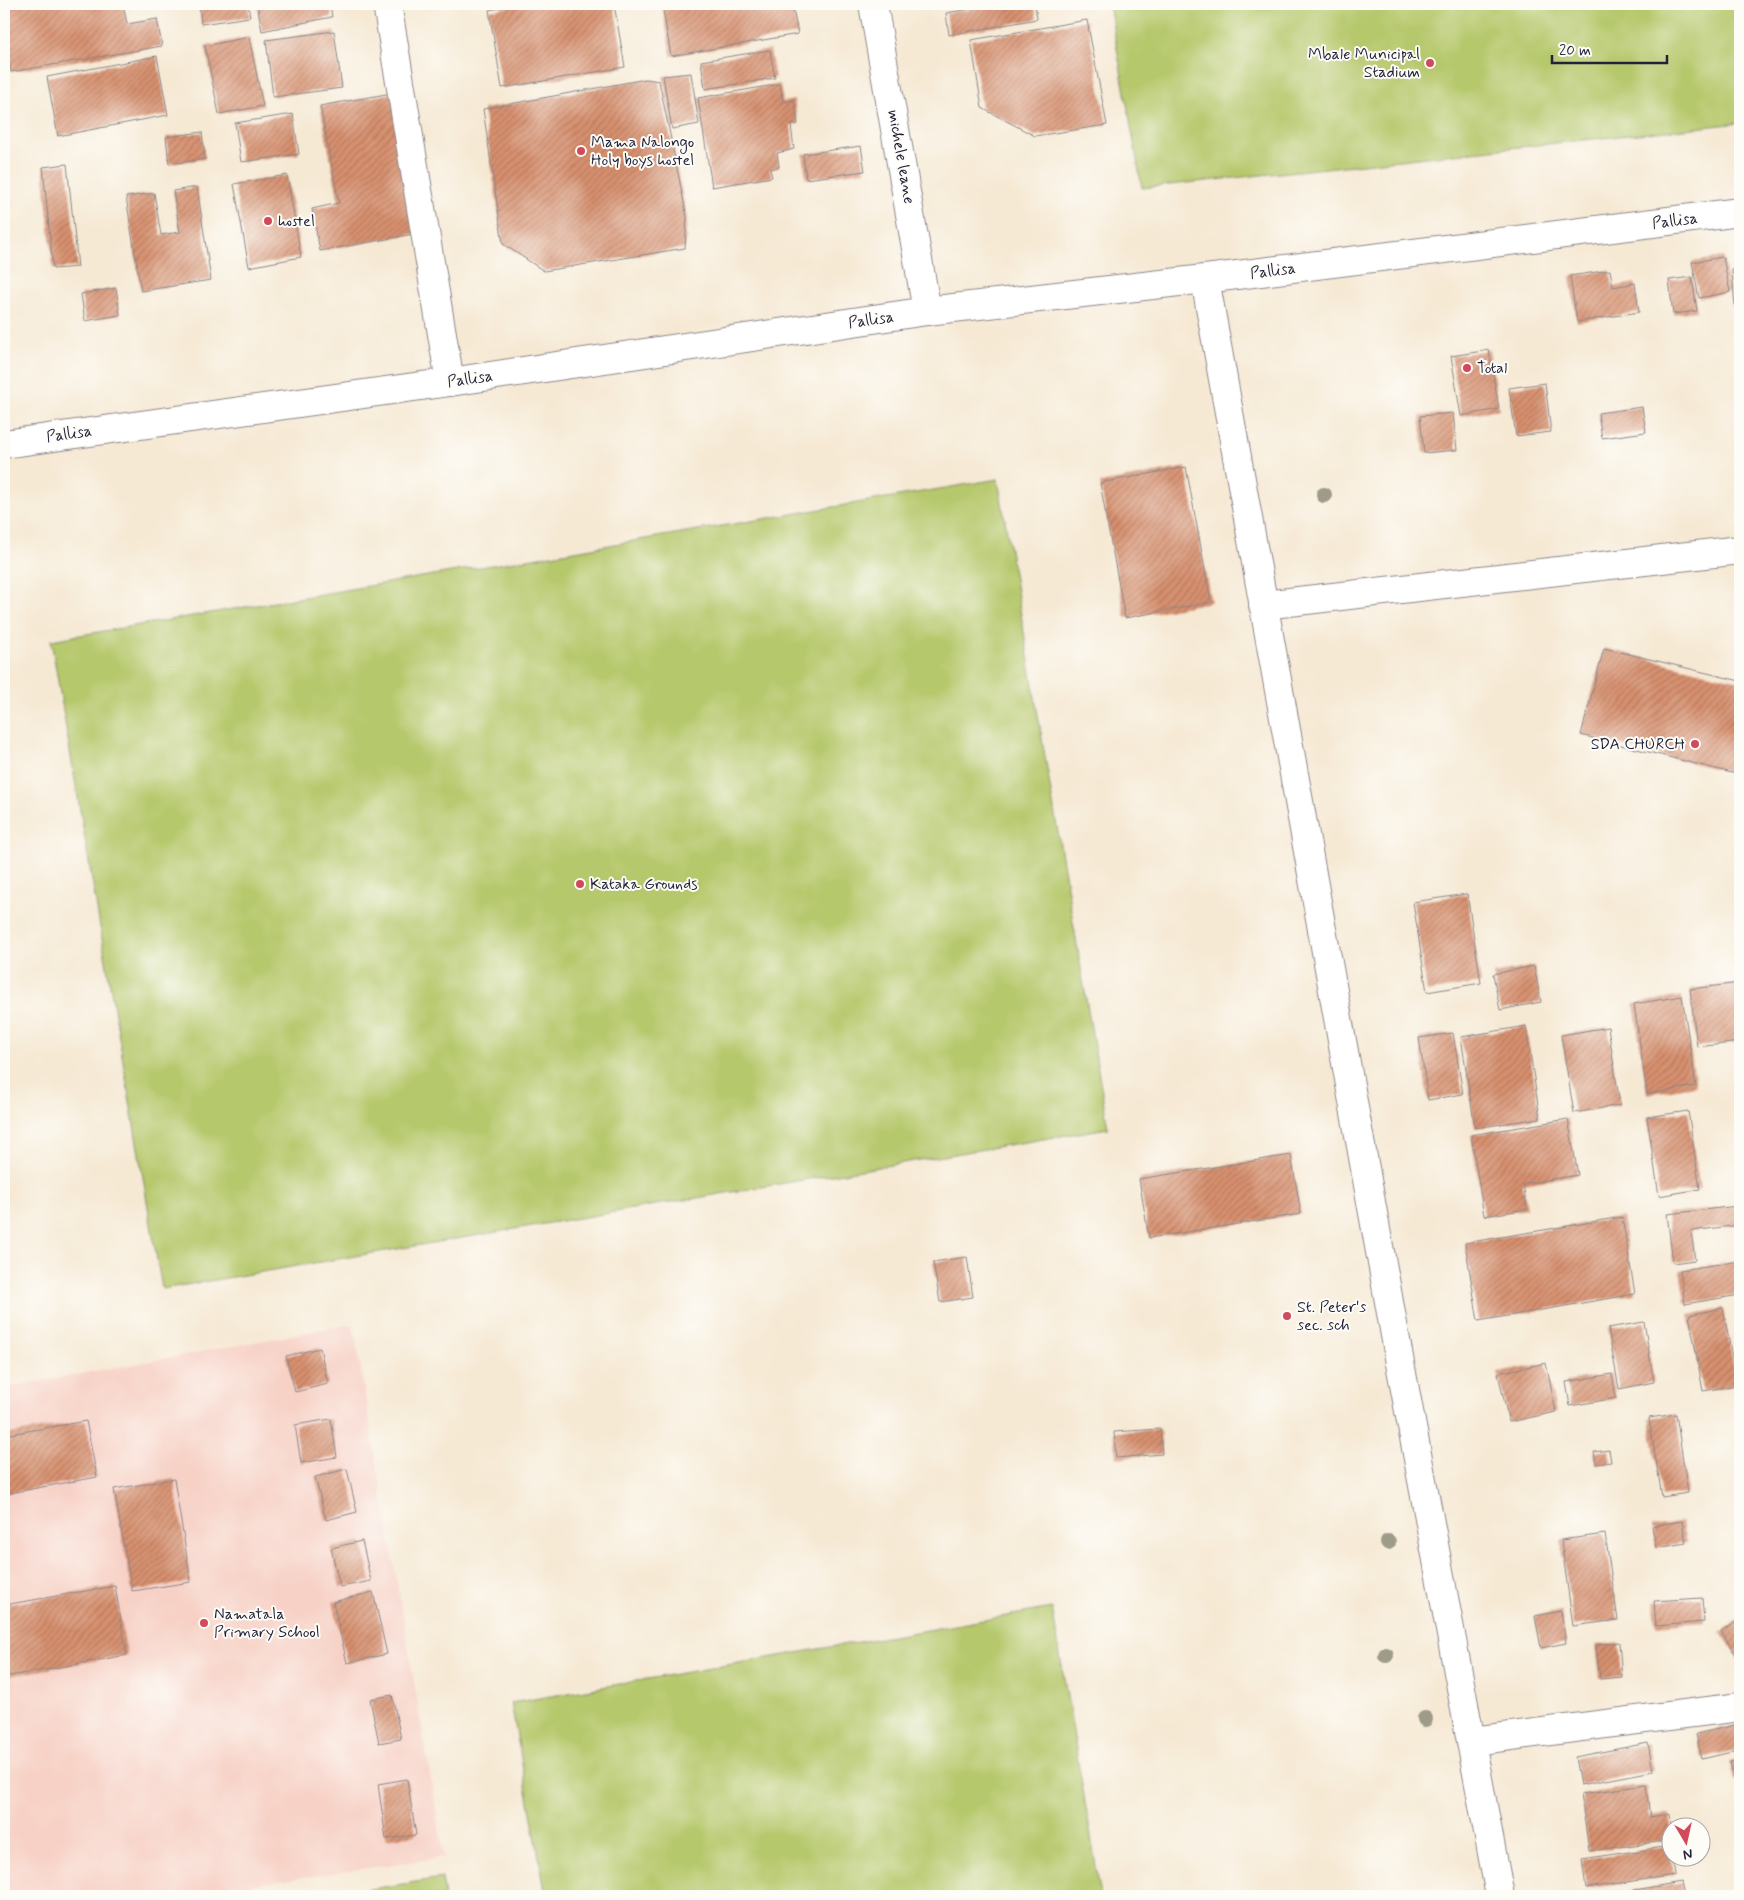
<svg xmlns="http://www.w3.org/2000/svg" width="1744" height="1900" viewBox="0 0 1744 1900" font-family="Mynerve,sans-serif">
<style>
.built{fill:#f7d1c6}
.pitch{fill:#b6c86c;stroke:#6c7554}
.building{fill:url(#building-hatch)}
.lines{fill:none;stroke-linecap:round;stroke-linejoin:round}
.minor-casing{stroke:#8c8688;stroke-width:30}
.tertiary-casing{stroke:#8c8688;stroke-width:30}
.secondary-casing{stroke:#8c8688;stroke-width:30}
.minor{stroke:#fff;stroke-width:28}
.tertiary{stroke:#fff;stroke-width:28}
.secondary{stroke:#fff;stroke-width:28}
.tree{fill:#9e9b89}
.poi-dot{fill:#d1495b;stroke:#fdfcf7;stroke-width:2}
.labels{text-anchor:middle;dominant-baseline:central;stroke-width:4;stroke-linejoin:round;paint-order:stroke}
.poi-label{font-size:16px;fill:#22223b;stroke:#fdfcf7;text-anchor:start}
.street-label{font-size:16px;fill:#22223b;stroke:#fdfcf7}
</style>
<defs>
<pattern id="building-hatch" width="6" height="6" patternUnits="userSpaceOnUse" patternTransform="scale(1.25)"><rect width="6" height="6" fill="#d89170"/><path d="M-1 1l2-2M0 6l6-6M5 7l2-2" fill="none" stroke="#af765d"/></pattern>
</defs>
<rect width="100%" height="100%" fill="#fdfcf7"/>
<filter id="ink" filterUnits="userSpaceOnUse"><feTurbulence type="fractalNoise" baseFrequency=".02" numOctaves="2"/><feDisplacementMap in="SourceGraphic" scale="10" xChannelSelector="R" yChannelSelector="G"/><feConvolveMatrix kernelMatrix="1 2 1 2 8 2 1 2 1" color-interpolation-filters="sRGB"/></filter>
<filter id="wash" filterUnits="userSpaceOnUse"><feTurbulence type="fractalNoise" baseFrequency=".0096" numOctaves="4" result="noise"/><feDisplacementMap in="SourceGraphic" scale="20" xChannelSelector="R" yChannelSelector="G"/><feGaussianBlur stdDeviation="1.12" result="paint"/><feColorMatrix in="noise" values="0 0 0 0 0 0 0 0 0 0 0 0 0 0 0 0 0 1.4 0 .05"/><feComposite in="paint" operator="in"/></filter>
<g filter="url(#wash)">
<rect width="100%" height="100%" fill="#f6e9d4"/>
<polygon class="built" points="353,1324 444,1857 176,1896 4,1896 4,1388"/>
<g class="pitch">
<polygon points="1109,4 1740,4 1740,123 1142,188"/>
<polygon points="998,479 1108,1128 162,1289 51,640"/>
<polygon points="1052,1608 1101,1896 546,1896 511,1703"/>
<polygon points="442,1878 445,1896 324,1896"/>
</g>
<g id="blocks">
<g class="building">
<polygon points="4,4 123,4 127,24 157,19 162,46 11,72 4,33"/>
<polygon points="199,4 248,4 250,17 201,24"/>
<polygon points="257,4 330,4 332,17 262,31"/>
<polygon points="525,4 614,4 625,67 502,88 489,10"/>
<polygon points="662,4 792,4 798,34 671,56"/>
<polygon points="1003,4 1035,4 1037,19 949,35 946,13"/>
<polygon points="1087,20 1107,125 1035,136 982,108 971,40"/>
<polygon points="334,31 342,88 273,97 266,40"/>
<polygon points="249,37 263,106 219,114 205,46"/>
<polygon points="770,50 775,78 705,89 701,61"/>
<polygon points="157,56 168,115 58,136 47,77"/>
<polygon points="691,73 699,124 672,129 663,76"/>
<polygon points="646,79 659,81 687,217 685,248 544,271 503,244 483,109"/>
<polygon points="780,84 783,102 794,100 798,124 791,125 794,149 777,153 779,167 770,169 772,177 712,187 698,98"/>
<polygon points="392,93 419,233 320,251 312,209 339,203 320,106"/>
<polygon points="293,114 299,154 241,162 235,123"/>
<polygon points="202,132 205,159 169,164 166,137"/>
<polygon points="861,146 865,171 806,179 803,154"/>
<polygon points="67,164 78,267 53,269 43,167"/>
<polygon points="287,175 301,257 249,267 234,184"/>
<polygon points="197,187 211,280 141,291 126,197 154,193 161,235 180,232 173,191"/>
<polygon points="1723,257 1730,292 1699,298 1692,262"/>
<polygon points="1740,268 1740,307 1735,307 1732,270"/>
<polygon points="1610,270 1613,287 1635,283 1639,312 1577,322 1570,276"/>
<polygon points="1692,277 1697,311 1673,314 1669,280"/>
<polygon points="116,288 120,315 85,321 81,294"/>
<polygon points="1489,350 1499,409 1461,416 1451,356"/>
<polygon points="1545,383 1551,432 1516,436 1509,388"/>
<polygon points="1642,407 1646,432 1602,438 1598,413"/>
<polygon points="1453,413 1457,450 1424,453 1420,416"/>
<polygon points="1186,467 1211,602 1125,618 1100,483"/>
<polygon points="1604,648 1740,681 1740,775 1581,735"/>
<polygon points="1467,894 1481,983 1427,992 1413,902"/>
<polygon points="1534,966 1541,1002 1500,1010 1493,974"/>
<polygon points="1740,983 1740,1042 1697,1047 1690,989"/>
<polygon points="1682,996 1696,1086 1647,1094 1634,1004"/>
<polygon points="1526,1026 1540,1118 1475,1128 1461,1037"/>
<polygon points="1608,1027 1620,1105 1574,1113 1561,1035"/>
<polygon points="1453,1033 1463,1094 1428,1100 1419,1038"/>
<polygon points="1688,1111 1700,1189 1659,1196 1647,1117"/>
<polygon points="1568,1119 1578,1175 1523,1184 1527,1209 1484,1216 1471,1135"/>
<polygon points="1291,1155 1301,1214 1149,1238 1139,1179"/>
<polygon points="1738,1206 1740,1225 1691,1231 1695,1260 1673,1263 1667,1214"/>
<polygon points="1622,1217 1635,1294 1478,1321 1465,1243"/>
<polygon points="967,1257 973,1297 940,1302 933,1262"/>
<polygon points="1740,1261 1740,1295 1685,1304 1680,1270"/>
<polygon points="1723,1308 1737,1385 1703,1391 1689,1315"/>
<polygon points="1644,1322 1654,1382 1619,1389 1608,1328"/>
<polygon points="320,1348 328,1384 295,1392 286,1356"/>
<polygon points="1546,1363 1556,1412 1509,1422 1498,1373"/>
<polygon points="1612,1374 1616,1398 1570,1406 1566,1382"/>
<polygon points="1676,1414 1688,1493 1662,1497 1649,1418"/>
<polygon points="331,1419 337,1457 301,1463 295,1425"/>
<polygon points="86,1421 97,1477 4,1494 4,1435"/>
<polygon points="1160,1429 1162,1454 1116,1458 1114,1432"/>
<polygon points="1609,1450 1611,1462 1596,1464 1594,1452"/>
<polygon points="347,1469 357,1512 326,1520 315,1477"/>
<polygon points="174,1479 191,1582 132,1591 114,1489"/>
<polygon points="1682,1521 1686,1543 1656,1548 1652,1526"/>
<polygon points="1605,1534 1618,1620 1573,1626 1561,1540"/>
<polygon points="362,1541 371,1581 340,1587 331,1548"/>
<polygon points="115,1586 127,1655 4,1677 4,1605"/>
<polygon points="373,1592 387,1654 347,1663 333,1602"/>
<polygon points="1702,1598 1704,1622 1656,1626 1654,1601"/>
<polygon points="1561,1611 1566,1643 1541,1648 1535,1616"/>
<polygon points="1740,1619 1740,1661 1721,1632"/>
<polygon points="1619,1642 1622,1677 1600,1679 1596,1645"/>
<polygon points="392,1695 401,1739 379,1743 370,1699"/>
<polygon points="1740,1724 1740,1750 1702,1759 1696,1734"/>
<polygon points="1648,1743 1653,1771 1580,1785 1575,1757"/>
<polygon points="1740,1759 1740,1780 1734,1781 1730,1762"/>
<polygon points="407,1779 416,1835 386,1839 378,1784"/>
<polygon points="1646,1785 1650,1817 1670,1814 1672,1840 1589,1851 1581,1794"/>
<polygon points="1671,1846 1675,1875 1586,1888 1582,1859"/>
<polygon points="1681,1882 1684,1896 1606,1896 1606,1895"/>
</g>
</g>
</g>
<g filter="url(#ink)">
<use href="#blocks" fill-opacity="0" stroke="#8c8688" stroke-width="1"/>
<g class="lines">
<defs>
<g id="minor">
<polyline points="387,4 450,382"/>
<polyline points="873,4 927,311"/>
<polyline points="1263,605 1740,550"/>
<polyline points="1472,1741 1740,1707"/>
</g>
<polyline id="tertiary" points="1205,279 1400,1363 1500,1896"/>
<polyline id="secondary" points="4,444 450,382 927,311 1205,279 1740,212"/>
</defs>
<use href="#minor" class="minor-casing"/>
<use href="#tertiary" class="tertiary-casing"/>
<use href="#secondary" class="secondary-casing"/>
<use href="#minor" class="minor"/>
<use href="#tertiary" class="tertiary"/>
<use href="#secondary" class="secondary"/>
</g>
<g class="tree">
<circle cx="1324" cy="495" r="8"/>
<circle cx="1388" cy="1542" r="8"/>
<circle cx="1386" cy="1655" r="8"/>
<circle cx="1425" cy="1719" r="8"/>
</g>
</g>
<g class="poi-dot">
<circle cx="1430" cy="63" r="5"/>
<circle cx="581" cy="151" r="5"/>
<circle cx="268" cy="221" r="5"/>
<circle cx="1467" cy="368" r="5"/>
<circle cx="1695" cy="744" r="5"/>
<circle cx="580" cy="884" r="5"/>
<circle cx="1287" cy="1316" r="5"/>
<circle cx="204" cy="1623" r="5"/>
</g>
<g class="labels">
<g class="poi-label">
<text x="1420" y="54" text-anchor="end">Mbale Municipal<tspan x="1420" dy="18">Stadium</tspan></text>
<text x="591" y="142">Mama Nalongo<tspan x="591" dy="18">Holy boys hostel</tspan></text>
<text x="278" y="221">hostel</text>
<text x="1477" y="368">Total</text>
<text x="1685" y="744" text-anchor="end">SDA CHURCH</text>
<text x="590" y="884">Kataka Grounds</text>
<text x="1297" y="1307">St. Peter's<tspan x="1297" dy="18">sec. sch</tspan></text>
<text x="214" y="1614">Namatala<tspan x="214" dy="18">Primary School</tspan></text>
</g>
<g class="street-label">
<text transform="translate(901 157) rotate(80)">michele leane</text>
<text transform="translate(1675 221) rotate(-7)">Pallisa</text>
<text transform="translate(1273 271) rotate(-7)">Pallisa</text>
<text transform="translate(871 320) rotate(-8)">Pallisa</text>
<text transform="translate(470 379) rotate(-8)">Pallisa</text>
<text transform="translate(69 434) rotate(-8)">Pallisa</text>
</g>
</g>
<rect width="1744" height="1900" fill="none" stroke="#fdfcf7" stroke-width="20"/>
<g transform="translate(1686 1842) rotate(171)"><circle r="24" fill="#fdfcf7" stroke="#a5a5ac"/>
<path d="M0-4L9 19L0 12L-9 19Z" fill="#d1495b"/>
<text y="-8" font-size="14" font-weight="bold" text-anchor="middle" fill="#22223b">N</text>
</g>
<path d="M1552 55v8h115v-8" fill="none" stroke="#22223b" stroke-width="2.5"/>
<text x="1559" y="55" font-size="15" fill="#22223b" stroke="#fdfcf7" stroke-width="4" paint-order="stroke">20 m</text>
</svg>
